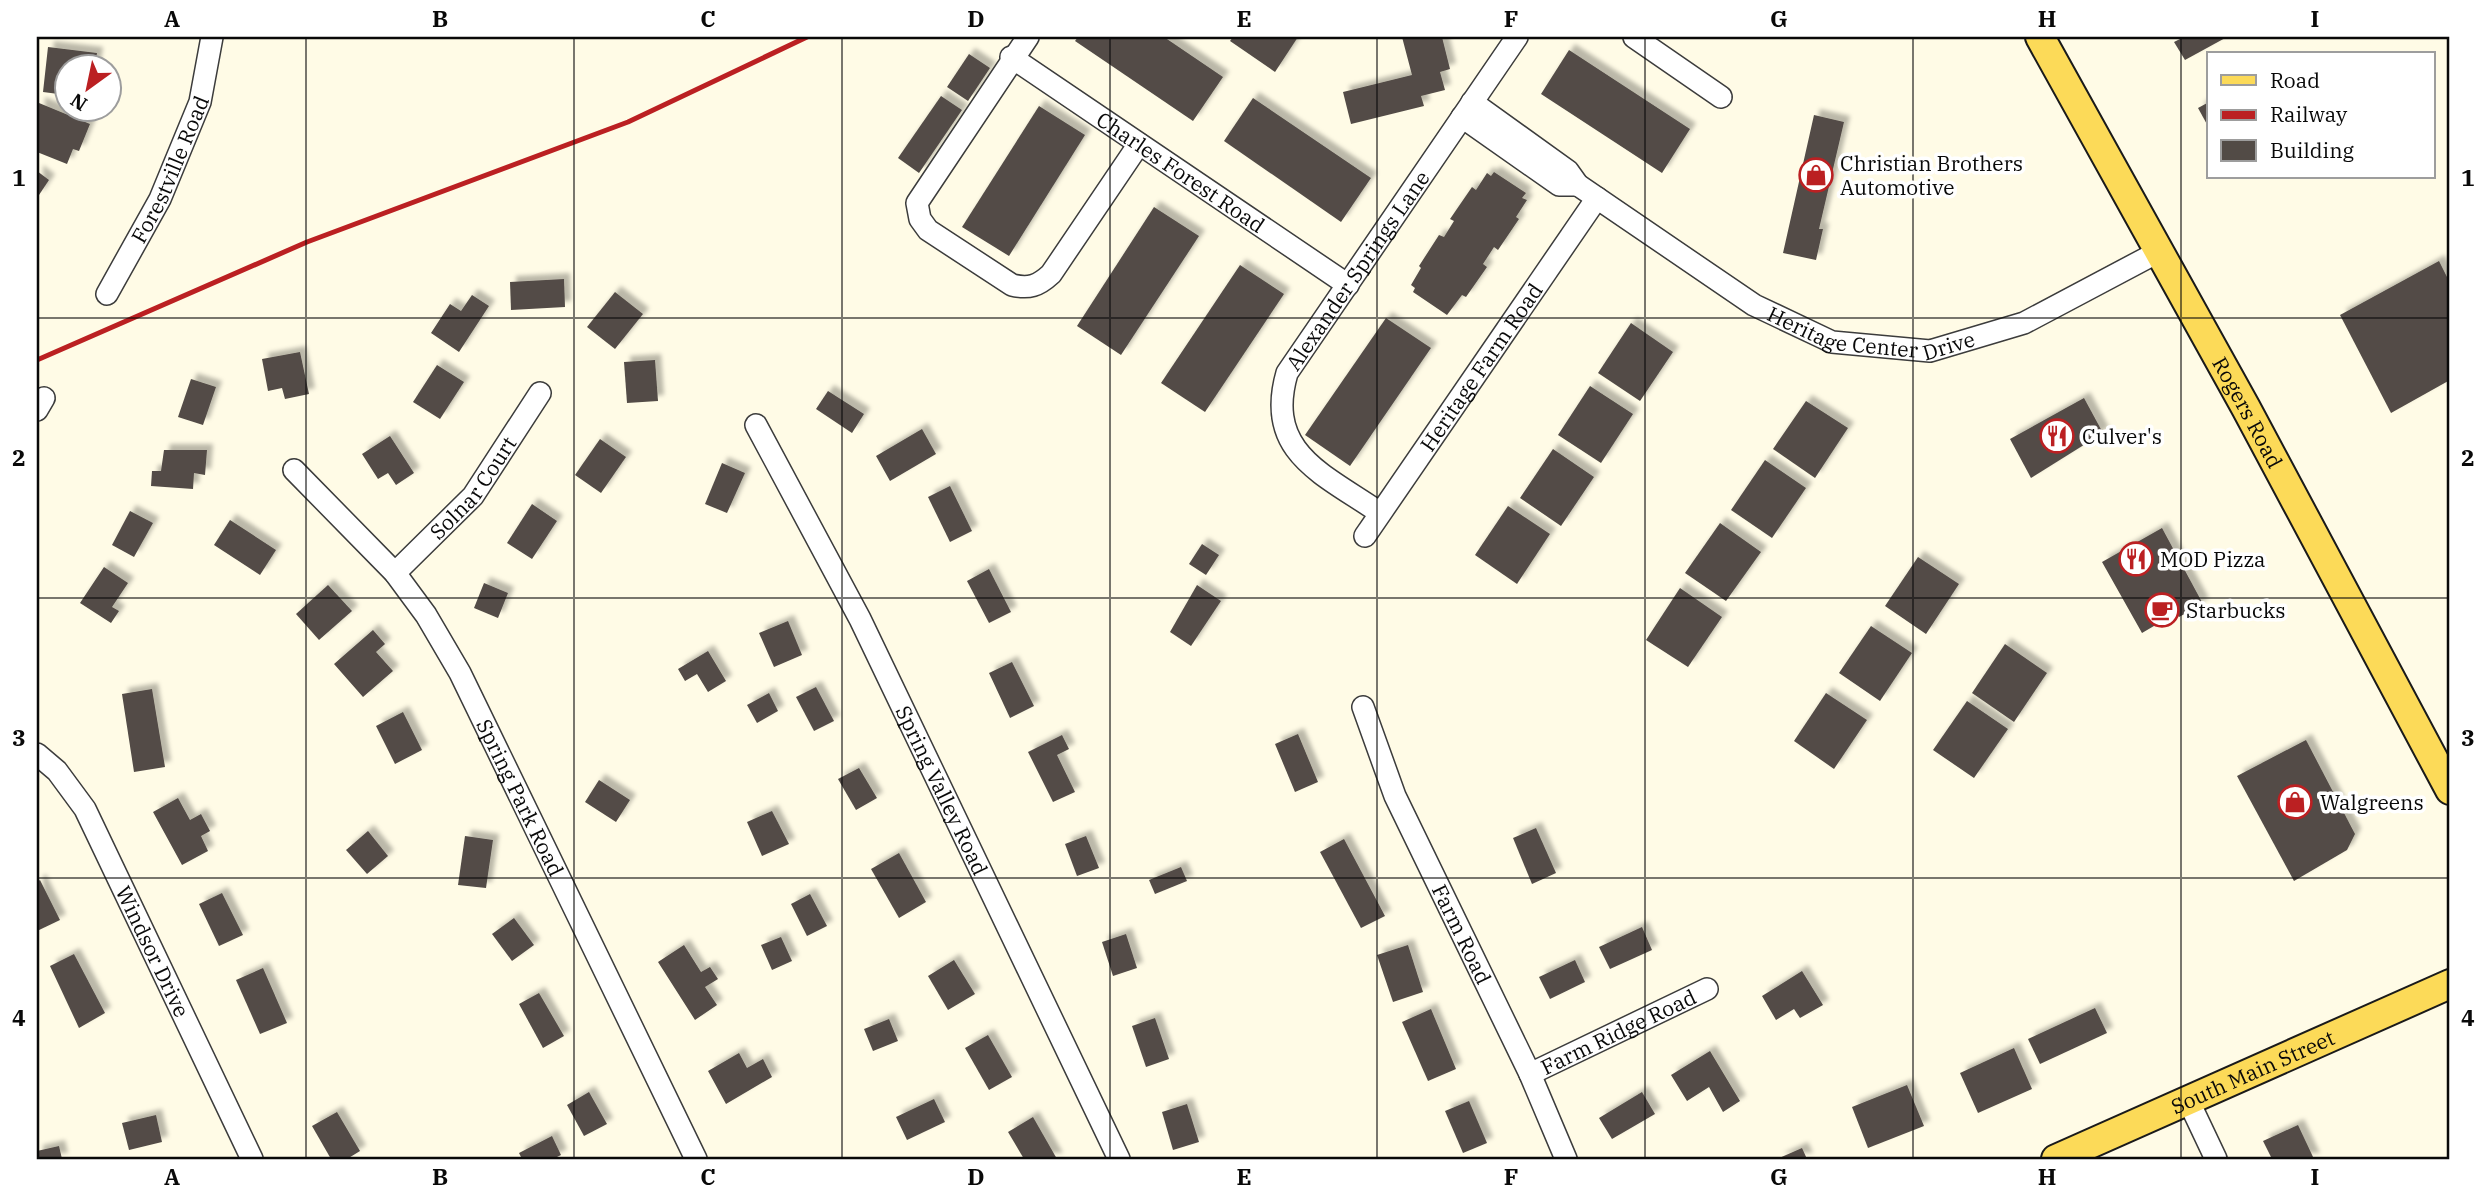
<svg xmlns="http://www.w3.org/2000/svg" width="2487" height="1196" viewBox="0 0 2487 1196" font-family="'IBM Plex Serif',serif">
<style>
.building{fill:#524b46;filter:url(#shadow)}
.lines{fill:none;stroke-linecap:round;stroke-linejoin:round}
.minor-casing{stroke:#3c3c3c;stroke-width:24}
.major-casing{stroke:#1a1a1a;stroke-width:32}
.minor{stroke:#fff;stroke-width:21}
.major{stroke:#fcda58;stroke-width:28}
.rail{stroke:#bb2022;stroke-width:5}
.grid{fill:none;stroke:#090909;stroke-width:2;stroke-opacity:0.55}
.labels{text-anchor:middle;dominant-baseline:central;stroke-width:7;stroke-linejoin:round;paint-order:stroke}
.poi-label{font-size:21px;fill:#090909;stroke:#fff;text-anchor:start}
.street-label{font-size:21px;fill:#090909;stroke:#fff}
.neatline{fill:none;stroke:#090909;stroke-width:2.5}
.grid-label{font-size:23px;text-anchor:middle;font-weight:bold;fill:#090909}
</style>
<defs>
<filter id="shadow"><feDropShadow dx="6" dy="-6" stdDeviation="2" flood-color="#0004"/></filter>
</defs>
<rect width="100%" height="100%" fill="#fffbe6"/>
<g class="building">
<polygon points="1078,37 1164,37 1223,77 1193,121 1075,41"/>
<polygon points="1233,37 1298,37 1275,72 1230,41"/>
<polygon points="1402,37 1442,37 1450,69 1440,72 1445,90 1421,96 1424,106 1351,124 1343,92 1412,75"/>
<polygon points="2184,37 2227,37 2185,60 2174,42"/>
<polygon points="48,47 97,53 95,66 66,66 66,95 43,92"/>
<polygon points="1569,50 1690,129 1662,173 1541,94"/>
<polygon points="969,54 990,68 968,101 947,87"/>
<polygon points="941,96 962,110 919,173 898,158"/>
<polygon points="1253,98 1371,178 1341,222 1224,141"/>
<polygon points="2209,102 2209,128 2198,108"/>
<polygon points="39,103 90,124 79,151 73,149 67,164 37,152"/>
<polygon points="1039,106 1085,135 1009,256 962,227"/>
<polygon points="1814,115 1844,122 1819,229 1823,229 1816,260 1783,253"/>
<polygon points="37,171 49,180 37,198"/>
<polygon points="1494,172 1526,193 1522,198 1527,200 1516,217 1519,219 1498,250 1494,247 1483,264 1487,267 1466,297 1462,295 1447,315 1413,292 1415,288 1411,285 1421,268 1419,266 1439,235 1444,237 1454,221 1450,219 1472,187 1476,190 1487,173 1491,176"/>
<polygon points="1154,207 1199,236 1121,355 1077,326"/>
<polygon points="2439,261 2450,283 2450,380 2391,413 2340,315"/>
<polygon points="1240,265 1284,294 1205,412 1161,383"/>
<polygon points="564,279 565,307 511,310 510,282"/>
<polygon points="615,292 643,314 615,349 587,327"/>
<polygon points="472,295 489,306 459,352 431,333 450,304 461,311"/>
<polygon points="1386,318 1431,348 1350,466 1305,435"/>
<polygon points="1631,323 1673,352 1640,401 1598,373"/>
<polygon points="300,352 309,394 285,399 282,388 268,391 262,359"/>
<polygon points="655,360 658,401 627,403 624,362"/>
<polygon points="437,365 464,382 440,419 413,402"/>
<polygon points="191,379 216,387 203,425 178,417"/>
<polygon points="1590,386 1633,414 1601,463 1558,435"/>
<polygon points="828,391 864,414 852,433 816,409"/>
<polygon points="2084,398 2103,433 2031,478 2010,439"/>
<polygon points="1806,401 1848,428 1815,478 1773,449"/>
<polygon points="922,429 936,454 890,481 876,456"/>
<polygon points="390,436 414,473 396,485 388,473 378,479 362,454"/>
<polygon points="600,439 626,457 601,493 575,475"/>
<polygon points="1553,449 1594,477 1561,526 1520,498"/>
<polygon points="164,450 207,450 205,475 194,473 193,489 151,486 152,471 161,471"/>
<polygon points="1765,460 1806,488 1772,538 1731,510"/>
<polygon points="722,463 745,473 727,513 705,504"/>
<polygon points="950,486 972,531 950,542 928,497"/>
<polygon points="532,504 557,521 532,559 507,543"/>
<polygon points="1508,506 1550,534 1517,584 1475,555"/>
<polygon points="130,511 153,523 134,557 112,545"/>
<polygon points="230,520 276,550 260,575 214,545"/>
<polygon points="1720,523 1761,552 1726,601 1685,573"/>
<polygon points="2162,528 2203,604 2179,617 2176,613 2142,633 2102,562"/>
<polygon points="1202,544 1219,555 1206,575 1189,564"/>
<polygon points="1918,557 1959,584 1926,634 1885,606"/>
<polygon points="104,567 128,583 112,607 119,611 111,623 80,603"/>
<polygon points="989,569 1011,612 989,623 967,581"/>
<polygon points="484,583 508,593 498,618 474,608"/>
<polygon points="328,585 352,611 319,640 296,614"/>
<polygon points="1197,585 1221,601 1191,646 1170,632"/>
<polygon points="1680,588 1722,617 1688,667 1646,640"/>
<polygon points="788,621 802,655 774,667 759,633"/>
<polygon points="1871,626 1912,653 1880,701 1839,673"/>
<polygon points="373,630 385,644 376,652 393,671 363,697 334,664"/>
<polygon points="2005,644 2047,673 2014,722 1972,693"/>
<polygon points="708,651 726,681 708,692 697,674 685,681 678,669"/>
<polygon points="1012,662 1034,706 1010,718 989,673"/>
<polygon points="816,687 834,721 814,731 796,697"/>
<polygon points="152,689 165,767 134,772 122,694"/>
<polygon points="769,693 778,711 757,723 747,705"/>
<polygon points="1826,693 1867,720 1834,769 1794,741"/>
<polygon points="1967,701 2008,729 1974,778 1933,750"/>
<polygon points="403,712 422,750 395,764 376,726"/>
<polygon points="1298,734 1318,782 1295,792 1275,744"/>
<polygon points="1062,735 1069,749 1057,755 1075,792 1053,802 1028,752"/>
<polygon points="2306,740 2355,834 2347,850 2294,881 2237,776"/>
<polygon points="859,768 877,798 856,810 838,779"/>
<polygon points="599,780 630,800 616,822 585,802"/>
<polygon points="178,798 190,820 201,814 210,831 201,836 208,851 182,865 153,812"/>
<polygon points="772,811 789,844 762,856 747,822"/>
<polygon points="1536,828 1556,873 1532,884 1513,838"/>
<polygon points="368,831 388,856 367,874 346,850"/>
<polygon points="465,836 493,840 486,888 458,885"/>
<polygon points="1086,836 1099,868 1077,876 1065,844"/>
<polygon points="1344,839 1385,916 1361,928 1320,852"/>
<polygon points="899,853 926,902 899,918 871,869"/>
<polygon points="1181,867 1187,881 1155,894 1149,880"/>
<polygon points="40,880 60,920 37,931 37,882"/>
<polygon points="222,893 243,935 219,946 199,904"/>
<polygon points="810,894 827,926 807,936 791,904"/>
<polygon points="514,918 534,945 512,961 492,934"/>
<polygon points="1642,927 1652,950 1610,969 1599,947"/>
<polygon points="1126,934 1137,968 1113,976 1102,942"/>
<polygon points="781,937 792,961 772,970 761,945"/>
<polygon points="684,945 701,972 710,967 718,979 705,987 717,1005 695,1020 658,962"/>
<polygon points="1408,945 1423,992 1393,1002 1377,955"/>
<polygon points="74,954 105,1013 79,1028 50,966"/>
<polygon points="954,960 975,994 948,1010 928,976"/>
<polygon points="1575,960 1585,982 1550,999 1539,977"/>
<polygon points="263,968 287,1023 260,1034 236,980"/>
<polygon points="1802,971 1823,1005 1800,1018 1794,1009 1776,1020 1762,996"/>
<polygon points="539,993 564,1036 543,1048 519,1004"/>
<polygon points="2095,1008 2107,1033 2040,1064 2028,1039"/>
<polygon points="1431,1009 1456,1069 1428,1081 1402,1022"/>
<polygon points="1155,1018 1169,1059 1146,1067 1132,1026"/>
<polygon points="889,1019 898,1041 873,1051 864,1029"/>
<polygon points="988,1035 1012,1077 989,1090 965,1048"/>
<polygon points="2014,1048 2032,1089 1978,1113 1960,1073"/>
<polygon points="1710,1051 1740,1101 1723,1112 1709,1087 1687,1101 1671,1075"/>
<polygon points="739,1053 747,1068 763,1059 772,1077 726,1104 708,1071"/>
<polygon points="1907,1085 1924,1126 1868,1148 1852,1107"/>
<polygon points="589,1092 607,1124 584,1136 567,1105"/>
<polygon points="1642,1092 1655,1114 1612,1139 1599,1118"/>
<polygon points="934,1099 945,1122 907,1140 896,1117"/>
<polygon points="1469,1101 1487,1143 1463,1153 1445,1111"/>
<polygon points="1187,1104 1199,1142 1173,1150 1162,1112"/>
<polygon points="337,1112 360,1151 347,1159 331,1159 312,1126"/>
<polygon points="156,1115 162,1142 129,1150 122,1123"/>
<polygon points="1033,1117 1057,1159 1024,1159 1008,1132"/>
<polygon points="2298,1125 2314,1159 2272,1159 2263,1141"/>
<polygon points="552,1136 561,1155 553,1159 522,1159 519,1153"/>
<polygon points="59,1146 62,1159 37,1159 37,1151"/>
<polygon points="1802,1148 1807,1159 1777,1159"/>
</g>
<g class="lines">
<defs>
<g id="minor">
<path d="M 1028,37 L 917,203 L 920,219 L 928,230 L 1012,285 C 1029,289 1038,286 1051,274 L 1139,144"/>
<polyline points="1634,37 1721,97"/>
<path id="s1" d="M 1011,57 L 1348,285"/>
<path id="s2" d="M 1472,102 L 1568,171 L 1578,185 L 1754,305 L 1832,342 L 1930,351 L 2024,323 L 2160,251"/>
<polyline points="1462,117 1559,185 1578,185"/>
<path id="s3" d="M 107,294 L 160,199 L 200,102 L 212,37"/>
<polyline points="37,410 44,398"/>
<path id="s4" d="M 756,425 L 860,619 L 1119,1159"/>
<path id="s5" d="M 294,470 L 395,573 L 426,615 L 460,673 L 696,1159"/>
<path id="s6" d="M 1380,513 C 1324,474 1264,453 1287,373 L 1517,37"/>
<path id="s7" d="M 1365,536 L 1597,198"/>
<path id="s8" d="M 395,573 L 473,496 L 540,393"/>
<path id="s9" d="M 1363,707 L 1395,796 L 1530,1074 L 1566,1159"/>
<path id="s10" d="M 37,754 L 57,771 L 85,809 L 252,1159"/>
<path id="s11" d="M 1530,1074 L 1707,989"/>
<polyline points="2189,1102 2216,1159"/>
</g>
<g id="major">
<path id="s12" d="M 2040,37 L 2246,408 L 2450,790"/>
<path id="s13" d="M 2056,1159 L 2450,984"/>
</g>
</defs>
<use href="#minor" class="minor-casing"/>
<use href="#major" class="major-casing"/>
<use href="#minor" class="minor"/>
<use href="#major" class="major"/>
<polyline class="rail" points="37,360 307,242 628,122 807,37"/>
</g>
<path class="grid" d="M 306,37 L 306,1159M 574,37 L 574,1159M 842,37 L 842,1159M 1110,37 L 1110,1159M 1377,37 L 1377,1159M 1645,37 L 1645,1159M 1913,37 L 1913,1159M 2181,37 L 2181,1159M 37,318 L 2450,318M 37,598 L 2450,598M 37,878 L 2450,878"/>
<defs>
<symbol id="shop-ring" viewBox="-11 -11 22 22"><circle r="9.5" fill="#fff" stroke="#bb2022" stroke-width="1.5"/><path d="M-5-2.5h2.3a2.7 3.5 0 0 1 5.4 0H5L5.5 6h-11ZM-1.5-2.5h3a1.5 2.3 0 0 0-3 0Z" fill="#bb2022"/></symbol>
<symbol id="restaurant-ring" viewBox="-11 -11 22 22"><circle r="9.5" fill="#fff" stroke="#bb2022" stroke-width="1.5"/><path d="M-5-6h1v4h1v-4h1v4h1v-4h1v5L-1.5 .5V6h-2V.5L-5-1ZM5-6V6H3V1.5H1.5Q1.5-4 5-6Z" fill="#bb2022"/></symbol>
<symbol id="cafe-ring" viewBox="-11 -11 22 22"><circle r="9.5" fill="#fff" stroke="#bb2022" stroke-width="1.5"/><path d="M-5.5-4.5H6V0H3Q3 3.5 0 3.5H-2.5Q-5.5 3.5-5.5 0ZM3-3.2v2h1.7v-2ZM-6 4.5H4V6H-6Z" fill="#bb2022"/></symbol>
</defs>
<g fill-rule="evenodd">
<use href="#shop-ring" x="1797" y="156" width="38" height="38"/>
<use href="#restaurant-ring" x="2038" y="417" width="38" height="38"/>
<use href="#restaurant-ring" x="2117" y="540" width="38" height="38"/>
<use href="#cafe-ring" x="2143" y="591" width="38" height="38"/>
<use href="#shop-ring" x="2276" y="783" width="38" height="38"/>
</g>
<g class="labels">
<g class="poi-label">
<text x="1840" y="163">Christian Brothers<tspan x="1840" dy="24">Automotive</tspan></text>
<text x="2082" y="436">Culver's</text>
<text x="2160" y="559">MOD Pizza</text>
<text x="2186" y="610">Starbucks</text>
<text x="2320" y="802">Walgreens</text>
</g>
<g class="street-label">
<text stroke="none"><textPath href="#s3" startOffset="140">Forestville Road</textPath></text>
<text stroke="none"><textPath href="#s1" startOffset="205">Charles Forest Road</textPath></text>
<text stroke="none"><textPath href="#s6" startOffset="310">Alexander Springs Lane</textPath></text>
<text stroke="none"><textPath href="#s2" startOffset="472">Heritage Center Drive</textPath></text>
<text stroke="none"><textPath href="#s7" startOffset="205">Heritage Farm Road</textPath></text>
<text stroke="none"><textPath href="#s12" startOffset="429">Rogers Road</textPath></text>
<text stroke="none"><textPath href="#s8" startOffset="116">Solnar Court</textPath></text>
<text stroke="none"><textPath href="#s4" startOffset="410">Spring Valley Road</textPath></text>
<text stroke="none"><textPath href="#s5" startOffset="402">Spring Park Road</textPath></text>
<text stroke="none"><textPath href="#s9" startOffset="248">Farm Road</textPath></text>
<text stroke="none"><textPath href="#s10" startOffset="231">Windsor Drive</textPath></text>
<text stroke="none"><textPath href="#s11" startOffset="98">Farm Ridge Road</textPath></text>
<text stroke="none"><textPath href="#s13" startOffset="215">South Main Street</textPath></text>
</g>
</g>
<rect width="2487" height="1196" fill="none" stroke="#ffffff" stroke-width="77"/>
<rect x="2207" y="52" width="228" height="126" fill="#ffffff" stroke="#9d9d9d" stroke-width="2"/>
<rect x="2221" y="75" width="35" height="10" fill="#fcda58" stroke="#9d9d9d" stroke-width="2"/>
<text x="2270" y="88" font-size="21" fill="#090909">Road</text>
<rect x="2221" y="110" width="35" height="10" fill="#bb2022" stroke="#9d9d9d" stroke-width="2"/>
<text x="2270" y="122" font-size="21" fill="#090909">Railway</text>
<rect x="2221" y="140" width="35" height="21" fill="#524b46" stroke="#9d9d9d" stroke-width="2"/>
<text x="2270" y="158" font-size="21" fill="#090909">Building</text>
<g transform="translate(88 88) rotate(213)"><circle r="33" fill="#ffffff" stroke="#9d9d9d" stroke-width="2"/>
<path d="M0-5L12 26L0 18L-12 26Z" fill="#bb2022"/>
<text y="-10" font-size="19" font-weight="bold" text-anchor="middle" fill="#090909">N</text>
</g>
<rect x="38" y="38" width="2410" height="1120" class="neatline"/>
<g class="grid-label">
<text x="172" y="27">A</text>
<text x="440" y="27">B</text>
<text x="708" y="27">C</text>
<text x="976" y="27">D</text>
<text x="1244" y="27">E</text>
<text x="1511" y="27">F</text>
<text x="1779" y="27">G</text>
<text x="2047" y="27">H</text>
<text x="2315" y="27">I</text>
<text x="19" y="186">1</text>
<text x="2468" y="186">1</text>
<text x="19" y="466">2</text>
<text x="2468" y="466">2</text>
<text x="19" y="746">3</text>
<text x="2468" y="746">3</text>
<text x="19" y="1026">4</text>
<text x="2468" y="1026">4</text>
<text x="172" y="1185">A</text>
<text x="440" y="1185">B</text>
<text x="708" y="1185">C</text>
<text x="976" y="1185">D</text>
<text x="1244" y="1185">E</text>
<text x="1511" y="1185">F</text>
<text x="1779" y="1185">G</text>
<text x="2047" y="1185">H</text>
<text x="2315" y="1185">I</text>
</g>
</svg>
